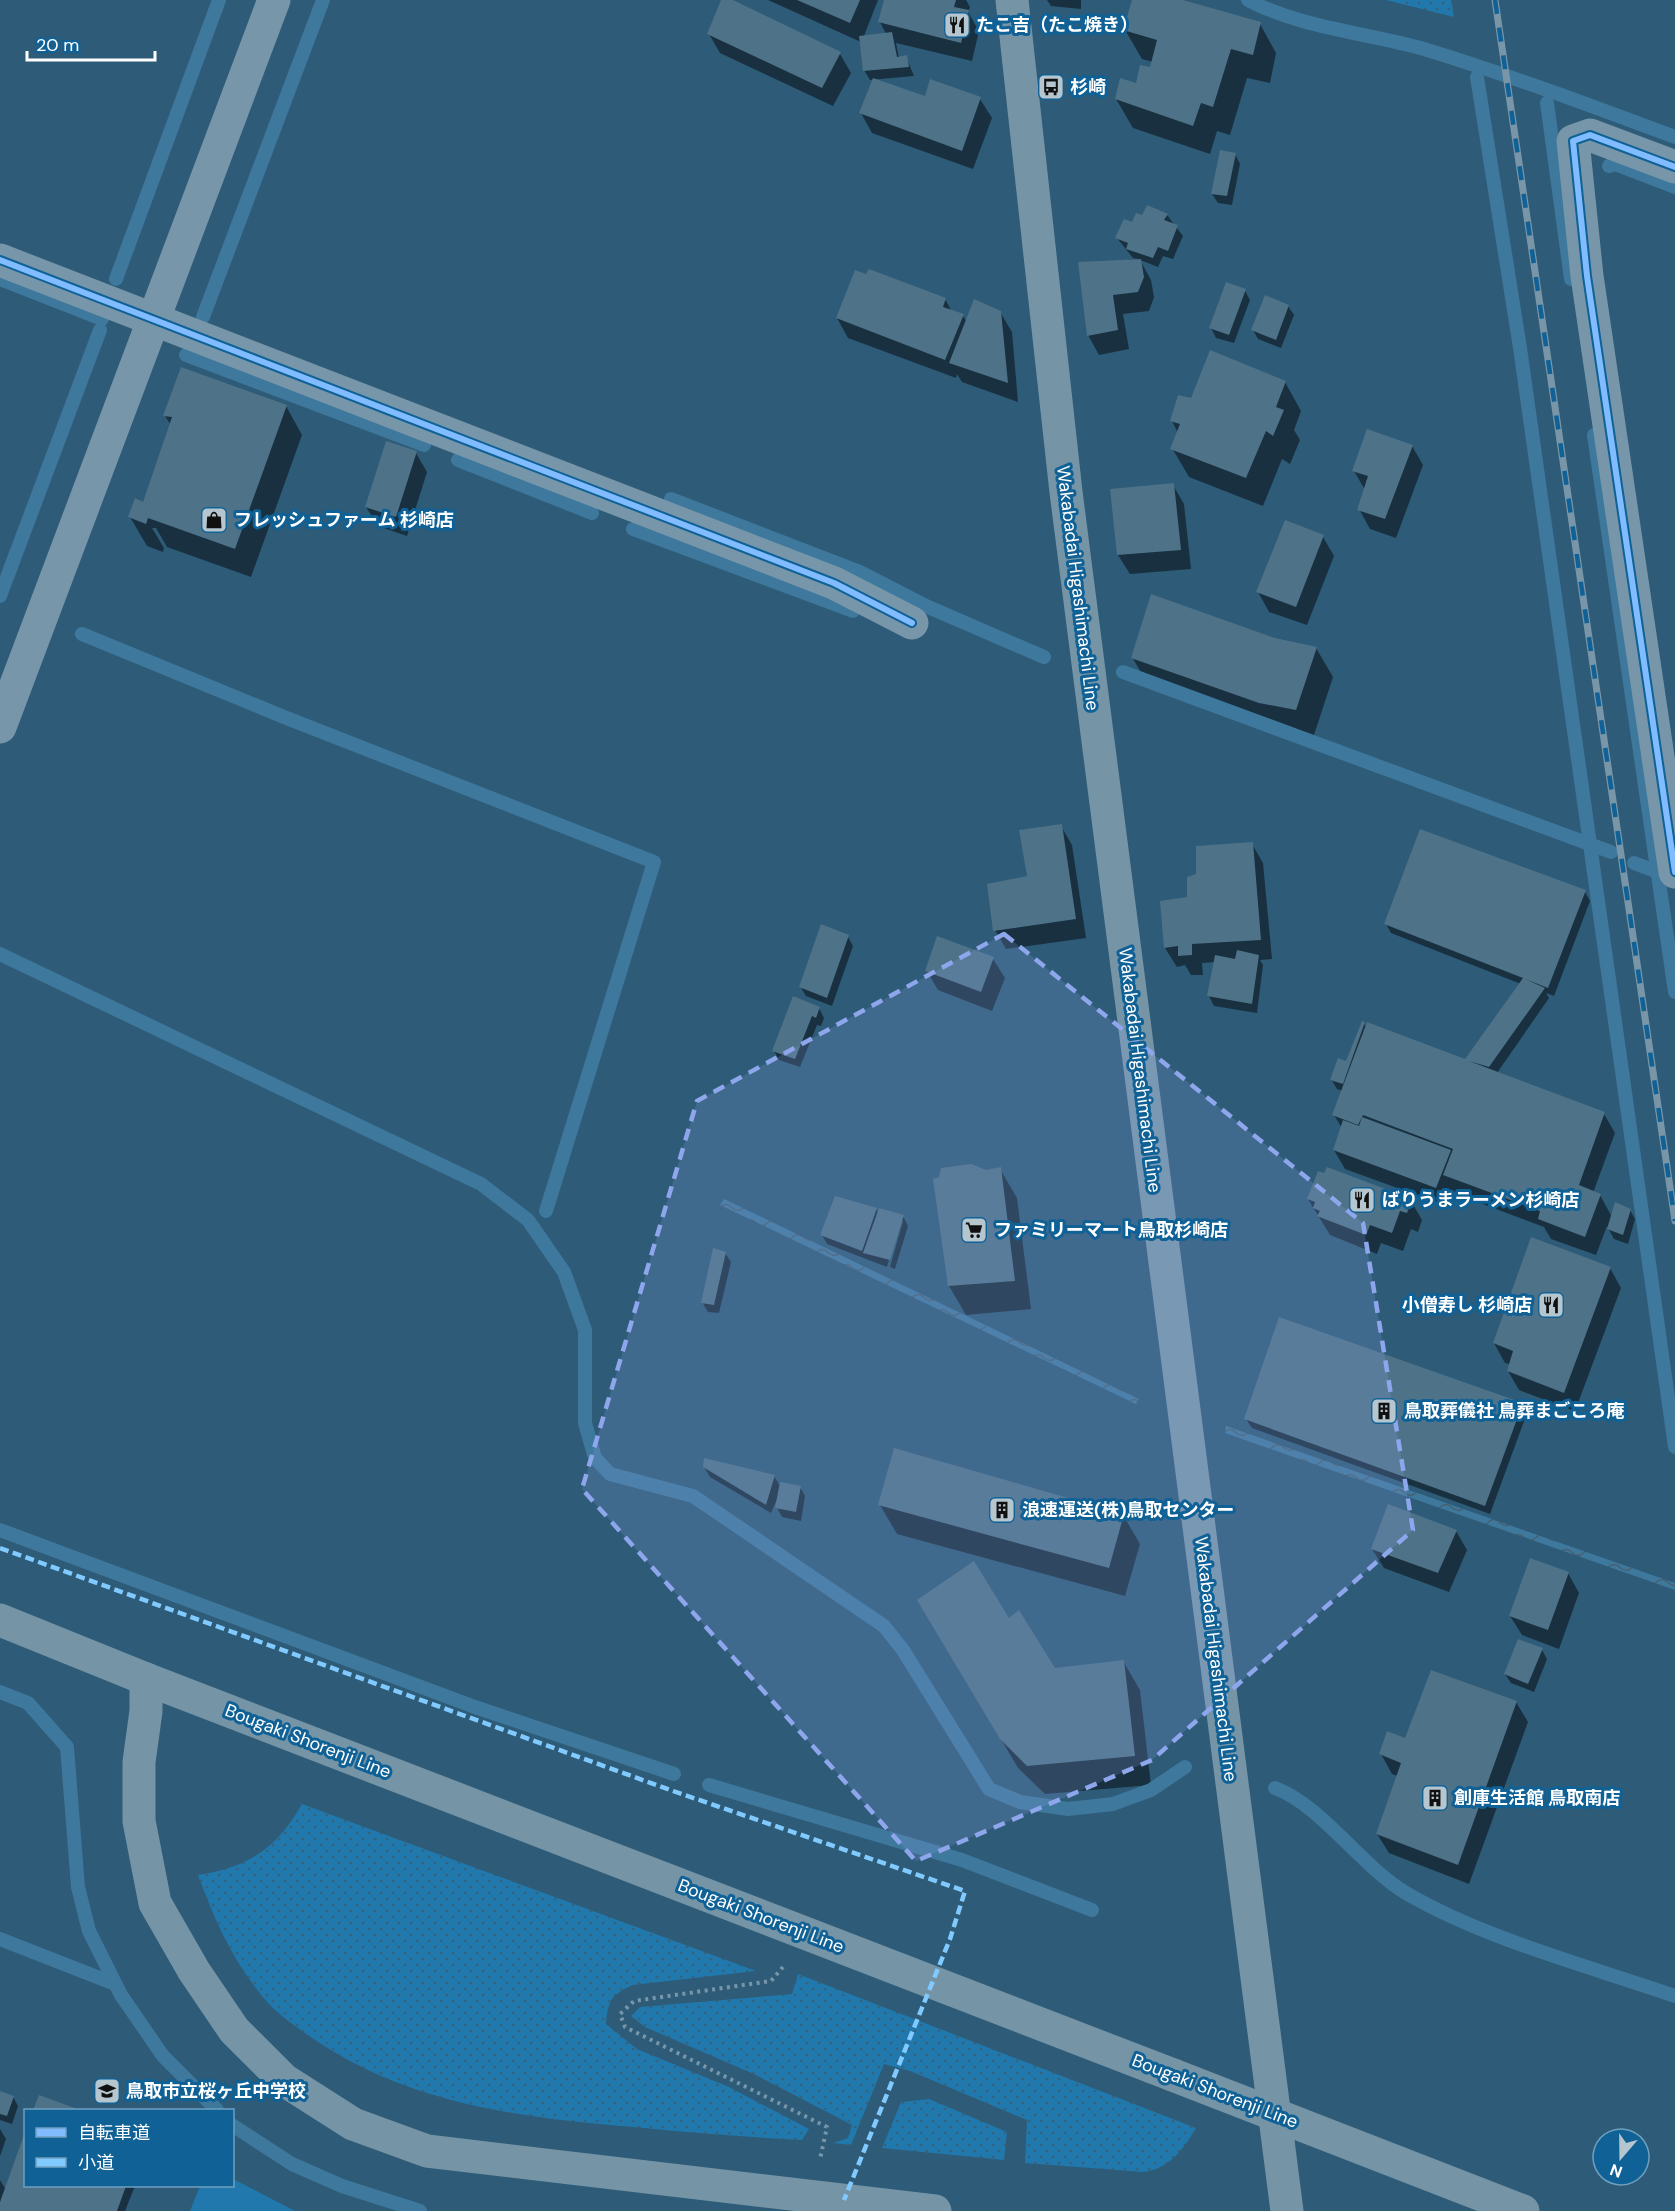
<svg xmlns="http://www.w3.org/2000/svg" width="1675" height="2211" viewBox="0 0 1675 2211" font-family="'DM Sans','Noto Sans JP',sans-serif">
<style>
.green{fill:url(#green-dots)}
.pitch{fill:#2078ac}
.water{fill:url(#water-waves)}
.shadow{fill:#0007}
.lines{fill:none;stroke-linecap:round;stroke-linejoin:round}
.stream{stroke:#3e789c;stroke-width:14}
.building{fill:#4e7288}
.path{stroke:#7796a9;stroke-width:4;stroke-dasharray:3 4.5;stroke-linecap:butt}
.minor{stroke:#7796a9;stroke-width:33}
.major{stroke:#7595a7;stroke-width:33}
.rail-casing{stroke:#7996a9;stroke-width:7}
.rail{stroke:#0f6196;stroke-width:4.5;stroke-dasharray:14;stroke-linecap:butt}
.major-bridge{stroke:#7595a7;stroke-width:33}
.quiet{stroke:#80caff;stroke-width:4.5;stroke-dasharray:9 4.5;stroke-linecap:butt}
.cycleway-casing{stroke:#0f6196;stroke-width:10}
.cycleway{stroke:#80bcff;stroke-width:6}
.marked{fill:#8ea6ec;fill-opacity:0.2;stroke:#8ea6ec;stroke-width:4.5;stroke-dasharray:12 8;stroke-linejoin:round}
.labels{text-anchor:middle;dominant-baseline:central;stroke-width:6;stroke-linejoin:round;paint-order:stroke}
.poi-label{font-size:18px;font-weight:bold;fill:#fff;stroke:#0f6196;text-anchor:start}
.street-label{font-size:18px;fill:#fff;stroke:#0f6196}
</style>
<defs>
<pattern id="green-dots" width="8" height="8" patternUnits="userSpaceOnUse" patternTransform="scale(1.5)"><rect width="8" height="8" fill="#2078ac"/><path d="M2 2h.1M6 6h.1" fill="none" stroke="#36627c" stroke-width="1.8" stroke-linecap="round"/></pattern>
<pattern id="water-waves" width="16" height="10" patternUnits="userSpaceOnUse" patternTransform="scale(1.5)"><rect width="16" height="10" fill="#3e789c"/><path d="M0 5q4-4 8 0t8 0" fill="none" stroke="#466070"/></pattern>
</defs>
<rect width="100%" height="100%" fill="#2e5b77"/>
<g class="green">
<polygon points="1386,0 1451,0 1454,17"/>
<path d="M 302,1804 L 756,1971 L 633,1985 C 611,1995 608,2000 606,2024 L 637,2049 L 729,2087 L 809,2129 L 802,2140 C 746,2137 690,2133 634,2127 C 527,2118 422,2106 329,2049 C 311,2037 290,2024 274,2009 C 237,1971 216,1924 198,1875 C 249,1867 276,1849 302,1804 Z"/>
<path d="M 798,1974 L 1196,2128 C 1183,2150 1169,2169 1143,2172 L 1025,2163 L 1027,2120 L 910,2071 L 884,2064 L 851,2145 L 833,2143 L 848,2138 L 852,2125 L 756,2075 L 645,2027 L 631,2016 L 640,2007 L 792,1994 Z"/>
<polygon points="929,2099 1007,2132 1004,2160 882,2148 901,2102"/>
</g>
<polygon class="pitch" points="233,2179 295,2211 190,2211 200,2186 232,2186"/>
<g class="water">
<polygon points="724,1199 1139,1399 1136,1404 720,1205"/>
<polygon points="1226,1426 1675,1583 1675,1590 1225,1433"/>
</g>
<g class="shadow">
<polygon points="723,0 730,0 840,54 851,73 833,106 720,53 709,34"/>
<polygon points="768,0 878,0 864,36 886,34 880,22 885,0 966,0 970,7 968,12 979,31 972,61 896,43 899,58 906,57 914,76 870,80 864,70 861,42"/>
<polygon points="1047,0 1081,0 1081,9 1051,6"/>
<polygon points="1134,0 1178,0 1260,24 1276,53 1270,83 1247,78 1230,135 1217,131 1210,154 1133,128 1116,99 1137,85 1151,69 1153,62 1142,59 1125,30"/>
<polygon points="926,98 980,99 992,118 973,169 872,133 861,113"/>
<polygon points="1235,154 1240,164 1232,205 1218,203 1212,194"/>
<polygon points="1167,215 1183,236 1173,259 1163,256 1158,267 1140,260 1151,280 1154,297 1149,311 1123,314 1129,349 1099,355 1088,335 1079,264 1139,259 1133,258 1117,238 1143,217"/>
<polygon points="1245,291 1250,300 1234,343 1216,338 1211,328"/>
<polygon points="945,299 952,312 963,316 967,322 1000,312 1012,332 1018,402 962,382 957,374 956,378 848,338 837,318"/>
<polygon points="1288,306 1294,315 1281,348 1258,339 1253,330"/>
<polygon points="1285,382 1301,411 1294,430 1300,440 1290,464 1282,459 1263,506 1189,477 1172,448 1178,433 1172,421 1192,400"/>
<polygon points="286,406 302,435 251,577 167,547 156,528 152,528 164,548 163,552 147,546 130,517 144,504 171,425 165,416"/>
<polygon points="1412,446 1423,465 1396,538 1370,529 1359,509 1365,490 1354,471"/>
<polygon points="416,453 427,472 407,536 378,526 366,507"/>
<polygon points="1173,485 1184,504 1191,569 1130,574 1118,555"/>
<polygon points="1323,537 1334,556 1307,625 1269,612 1258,592"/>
<polygon points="1316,648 1333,677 1313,738 1277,731 1149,686 1132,657"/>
<polygon points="1061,826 1072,845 1086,938 1006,949 995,930"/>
<polygon points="1252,844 1263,863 1272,959 1260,960 1263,965 1257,1013 1214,1006 1209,996 1215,962 1202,963 1203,975 1191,975 1185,965 1177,967 1165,948 1188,898"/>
<polygon points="1585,892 1590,901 1554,996 1546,993 1549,998 1497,1073 1604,1114 1615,1133 1593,1193 1600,1195 1612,1217 1630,1210 1635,1219 1628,1244 1614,1239 1607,1226 1596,1255 1551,1239 1544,1227 1456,1194 1453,1190 1447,1206 1345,1169 1334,1150 1342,1128 1334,1115 1343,1091 1337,1089 1331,1079 1347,1063 1364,1024 1367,1028 1469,1063 1467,1059 1521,984 1391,933 1386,924"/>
<polygon points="848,937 853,946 832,1006 806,996 800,986"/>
<polygon points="938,938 993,959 1005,978 992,1011 938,990 927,971"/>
<polygon points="819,1008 824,1018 821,1026 817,1025 800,1067 779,1060 774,1051"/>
<polygon points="1000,1169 1017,1198 1031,1309 966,1315 949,1286 985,1172"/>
<polygon points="1325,1175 1411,1201 1422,1220 1418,1232 1411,1229 1403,1251 1381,1243 1377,1254 1330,1235 1308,1199"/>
<polygon points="876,1209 879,1214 903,1216 908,1226 895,1269 890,1267 903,1221 900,1221 887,1267 827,1244 822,1235"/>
<polygon points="725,1253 731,1262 719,1313 708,1312 702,1302"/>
<polygon points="1610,1268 1621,1288 1575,1411 1519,1390 1508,1371 1510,1364 1505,1363 1494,1343"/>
<polygon points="1522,1404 1527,1413 1490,1514 1252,1428 1246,1419"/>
<polygon points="704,1467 774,1476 780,1486 800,1487 805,1496 801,1521 782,1517 777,1508 778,1497 771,1513 710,1477"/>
<polygon points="880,1505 1123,1515 1140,1544 1125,1596 897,1534"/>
<polygon points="1456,1531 1467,1550 1449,1592 1384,1568 1372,1549"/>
<polygon points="1568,1573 1579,1593 1559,1649 1522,1635 1510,1616"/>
<polygon points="1009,1620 1054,1669 1123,1661 1140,1690 1151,1785 1045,1794 1018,1768 936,1629"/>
<polygon points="1542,1650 1547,1659 1534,1692 1511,1683 1505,1674"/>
<polygon points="1516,1702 1528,1722 1469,1884 1389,1853 1377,1834 1398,1776 1392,1774 1381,1754 1405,1740"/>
<polygon points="0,2093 13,2097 18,2106 12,2124 0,2120"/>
<polygon points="40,2097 77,2110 35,2110"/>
<polygon points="0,2129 6,2139 0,2156"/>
<polygon points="26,2136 26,2186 135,2186 125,2211 0,2211 0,2180 6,2190"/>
</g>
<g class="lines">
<g class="stream">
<path d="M 1248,0 C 1304,29 1364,32 1424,49 C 1509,75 1592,106 1675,137"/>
<polyline points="1477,77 1520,348 1675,1447"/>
<polyline points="1547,103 1571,279"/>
<polyline points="1609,166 1615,164 1675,187"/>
<polyline points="0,279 102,319"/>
<polyline points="116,279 219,0"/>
<polyline points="203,317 323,0"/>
<polyline points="186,355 424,445"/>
<polyline points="1594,435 1675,992"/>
<polyline points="458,460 592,513"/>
<polyline points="671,499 860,572 926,606 1044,657"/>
<polyline points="633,529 853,611"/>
<polyline points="0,596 100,330"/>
<polyline points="82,634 284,717 654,862 546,1211"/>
<polyline points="1123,672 1611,852"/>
<polyline points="1634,863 1658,872"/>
<polyline points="0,954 481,1184 528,1220 564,1272 585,1330 585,1423 595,1458 610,1474 693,1496 884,1626 903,1650 989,1789 1020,1802 1068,1809 1113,1804 1151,1790 1185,1767"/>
<polyline points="0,1530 475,1707 674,1774"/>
<polyline points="0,1692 28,1703 67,1747 78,1887 89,1931 121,1995 163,2056 217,2110"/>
<polyline points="709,1785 962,1860 1092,1910"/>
<path d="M 1275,1788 C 1321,1805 1361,1866 1406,1893 C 1482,1938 1591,1967 1675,1996"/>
<polyline points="0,1939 115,1984"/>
<polyline points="232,2125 292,2164 342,2186 420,2211"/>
</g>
</g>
<g class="building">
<polygon points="721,0 733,0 841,52 822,88 707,34"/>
<polygon points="797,0 860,0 850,23"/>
<polygon points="884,0 956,0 954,7 969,10 961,43 878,22"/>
<polygon points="1132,0 1183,0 1261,22 1253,55 1231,49 1213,107 1201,103 1193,126 1115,99 1120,78 1136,83 1140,65 1150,67 1157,40 1123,30"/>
<polygon points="892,32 897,57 907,55 909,67 863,71 859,36"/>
<polygon points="873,78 925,96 930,79 981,97 962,151 859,113"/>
<polygon points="1220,150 1236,153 1227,196 1211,194"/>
<polygon points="1147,205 1168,214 1164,220 1178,225 1168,251 1158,247 1153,258 1126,249 1128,243 1115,238 1124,219 1132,222 1136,213 1142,215"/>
<polygon points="1141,259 1144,277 1138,292 1113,295 1118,330 1087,336 1078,262"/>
<polygon points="869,269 946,298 943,307 964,314 945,360 836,318 855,270 866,274"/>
<polygon points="1226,282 1246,289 1229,335 1209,328"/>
<polygon points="1265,295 1289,305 1276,340 1251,330"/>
<polygon points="974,299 1001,311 1008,383 949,363"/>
<polygon points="1210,350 1286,381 1276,407 1284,410 1273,436 1266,431 1246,478 1170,449 1180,424 1170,421 1178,395 1191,398"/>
<polygon points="181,367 287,405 235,549 148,518 146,524 128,517 135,498 143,502 172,417 163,416"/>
<polygon points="1367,429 1413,445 1385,519 1357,510 1368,476 1352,471"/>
<polygon points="386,441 417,451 396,517 365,507"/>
<polygon points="1174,483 1181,550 1117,555 1110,489"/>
<polygon points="1285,520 1324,535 1296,607 1256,592"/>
<polygon points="1151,594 1275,638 1317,647 1296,710 1259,703 1131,658"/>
<polygon points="1062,824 1076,919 993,931 987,884 1027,876 1019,830"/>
<polygon points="1420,829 1586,890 1548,988 1525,979 1545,988 1489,1067 1469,1061 1605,1112 1579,1185 1601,1194 1585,1237 1538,1219 1540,1211 1443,1175 1453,1149 1363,1115 1358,1125 1332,1115 1367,1022 1465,1059 1523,978 1384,924"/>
<polygon points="1253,842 1261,940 1192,944 1192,955 1178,956 1178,946 1164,948 1160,901 1187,897 1187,877 1196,874 1196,846"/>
<polygon points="821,924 849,935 827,998 799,987"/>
<polygon points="937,936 994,957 981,992 925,971"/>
<polygon points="1237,950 1259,955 1252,1004 1207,996 1215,955 1235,959"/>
<polygon points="793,996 820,1007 816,1018 812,1016 795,1059 772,1051"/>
<polygon points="1362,1021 1365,1022 1343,1084 1330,1080 1338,1058 1346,1061"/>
<polygon points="1362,1117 1451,1150 1436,1188 1333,1150 1343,1120 1359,1126"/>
<polygon points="971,1164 986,1170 1001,1167 1015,1281 948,1286 933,1179 939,1177 941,1168"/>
<polygon points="1327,1167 1412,1199 1407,1213 1400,1211 1392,1233 1370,1225 1366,1235 1317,1216 1320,1211 1313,1208 1315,1202 1307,1199 1318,1171 1324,1173"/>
<polygon points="835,1196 877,1208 862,1251 820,1235"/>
<polygon points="1615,1202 1631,1209 1623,1235 1607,1229"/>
<polygon points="879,1208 904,1215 890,1260 863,1253"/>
<polygon points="1531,1237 1611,1267 1564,1393 1507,1371 1513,1351 1493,1343"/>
<polygon points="713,1248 726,1252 714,1305 701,1303"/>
<polygon points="1279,1317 1523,1403 1485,1506 1244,1419"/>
<polygon points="894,1448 1124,1514 1109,1568 878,1505"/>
<polygon points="704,1458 775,1475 766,1505 703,1467"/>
<polygon points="780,1482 801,1486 796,1512 775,1508"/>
<polygon points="1388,1504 1457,1530 1438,1573 1371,1549"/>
<polygon points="1530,1558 1569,1572 1548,1630 1509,1616"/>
<polygon points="974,1561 1009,1618 1019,1610 1055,1668 1124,1660 1135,1756 1027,1766 1000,1739 917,1600"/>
<polygon points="1518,1639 1543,1648 1528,1684 1504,1674"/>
<polygon points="1431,1670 1517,1701 1458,1865 1376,1834 1401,1763 1379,1754 1387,1731 1405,1738"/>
<polygon points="0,2091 14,2096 7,2116 0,2114"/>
<polygon points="39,2095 80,2110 33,2110"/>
<polygon points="25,2132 26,2186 126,2186 117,2211 0,2211 0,2202"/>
</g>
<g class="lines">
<polyline class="path" points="783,1967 771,1981 634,2001 620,2014 625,2027 827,2127 820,2159"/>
<g class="minor">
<polyline points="1675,167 1590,135 1573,141 1587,276 1675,872"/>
<polyline points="0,260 834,583 912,623"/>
<polyline points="0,727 274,0"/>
</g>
<g class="major">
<polyline points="1012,0 1066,492 1287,2211"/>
<polyline points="0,1620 146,1679 1173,2075"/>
<polyline points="146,1679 146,1711 139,1762 139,1821 155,1903 194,1971 234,2030 284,2080 353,2124 427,2151 935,2211"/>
</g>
<defs>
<polyline id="rail" points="1495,0 1675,1221"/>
</defs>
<use href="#rail" class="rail-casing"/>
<use href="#rail" class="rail"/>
<polyline class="major-bridge" points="1173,2075 1523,2211"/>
<polyline class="quiet" points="0,1548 673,1791 965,1891 950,1939 844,2200"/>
<defs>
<g id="cycleway">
<polyline points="1675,167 1590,135 1573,141 1587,276 1675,872"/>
<polyline points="0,260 834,583 912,623"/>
</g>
</defs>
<use href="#cycleway" class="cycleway-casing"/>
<use href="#cycleway" class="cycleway"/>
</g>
<path class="marked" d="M 1004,934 L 1363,1223 L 1413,1530 L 1152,1760 L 916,1861 L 582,1489 L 697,1101 Z"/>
<defs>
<symbol id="restaurant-square" viewBox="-11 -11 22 22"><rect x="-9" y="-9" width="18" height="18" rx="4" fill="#b6c6cf" stroke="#0f6196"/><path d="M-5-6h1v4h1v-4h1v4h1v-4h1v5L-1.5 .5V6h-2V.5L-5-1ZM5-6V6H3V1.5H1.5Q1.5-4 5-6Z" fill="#111"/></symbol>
<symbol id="bus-square" viewBox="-11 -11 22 22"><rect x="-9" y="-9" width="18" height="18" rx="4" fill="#b6c6cf" stroke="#0f6196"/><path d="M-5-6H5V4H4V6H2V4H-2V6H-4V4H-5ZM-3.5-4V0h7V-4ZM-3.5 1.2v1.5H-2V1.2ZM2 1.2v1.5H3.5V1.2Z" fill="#111"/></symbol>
<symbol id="shop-square" viewBox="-11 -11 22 22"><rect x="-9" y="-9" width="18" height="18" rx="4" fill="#b6c6cf" stroke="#0f6196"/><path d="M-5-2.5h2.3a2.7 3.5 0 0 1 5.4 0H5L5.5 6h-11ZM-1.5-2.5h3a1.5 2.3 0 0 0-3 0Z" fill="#111"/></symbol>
<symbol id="supermarket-square" viewBox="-11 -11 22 22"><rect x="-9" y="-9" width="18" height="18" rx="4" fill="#b6c6cf" stroke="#0f6196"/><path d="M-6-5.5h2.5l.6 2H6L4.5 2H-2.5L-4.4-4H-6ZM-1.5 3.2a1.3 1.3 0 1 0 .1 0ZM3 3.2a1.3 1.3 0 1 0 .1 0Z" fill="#111"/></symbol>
<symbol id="building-square" viewBox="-11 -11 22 22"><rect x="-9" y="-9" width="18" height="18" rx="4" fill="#b6c6cf" stroke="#0f6196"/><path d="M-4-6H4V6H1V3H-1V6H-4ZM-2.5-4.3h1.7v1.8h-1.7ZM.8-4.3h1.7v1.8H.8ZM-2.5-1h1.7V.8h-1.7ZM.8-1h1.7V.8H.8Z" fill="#111"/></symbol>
<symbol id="school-square" viewBox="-11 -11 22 22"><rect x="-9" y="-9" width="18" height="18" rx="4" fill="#b6c6cf" stroke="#0f6196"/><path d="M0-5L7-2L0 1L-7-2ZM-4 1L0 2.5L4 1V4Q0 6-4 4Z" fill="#111"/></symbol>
</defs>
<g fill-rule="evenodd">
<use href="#restaurant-square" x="942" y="10" width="30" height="30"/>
<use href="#bus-square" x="1036" y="72" width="30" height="30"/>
<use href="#shop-square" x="199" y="505" width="30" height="30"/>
<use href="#restaurant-square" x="1347" y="1185" width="30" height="30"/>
<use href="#supermarket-square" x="959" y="1215" width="30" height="30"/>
<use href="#restaurant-square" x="1536" y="1290" width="30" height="30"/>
<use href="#building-square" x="1369" y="1396" width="30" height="30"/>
<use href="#building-square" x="987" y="1495" width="30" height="30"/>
<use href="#building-square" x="1420" y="1783" width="30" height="30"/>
<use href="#school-square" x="92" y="2076" width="30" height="30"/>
</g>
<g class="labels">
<g class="poi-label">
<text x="976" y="25">たこ吉（たこ焼き）</text>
<text x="1070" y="87">杉崎</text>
<text x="234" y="520">フレッシュファーム 杉崎店</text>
<text x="1382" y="1200">ばりうまラーメン杉崎店</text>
<text x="994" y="1230">ファミリーマート鳥取杉崎店</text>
<text x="1532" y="1305" text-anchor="end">小僧寿し 杉崎店</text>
<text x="1404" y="1411">鳥取葬儀社 鳥葬まごころ庵</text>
<text x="1022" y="1510">浪速運送(株)鳥取センター</text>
<text x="1454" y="1798">創庫生活館 鳥取南店</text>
<text x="126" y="2091">鳥取市立桜ヶ丘中学校</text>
</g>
<g class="street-label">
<text transform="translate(1078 588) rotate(83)">Wakabadai Higashimachi Line</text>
<text transform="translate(1140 1070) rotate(83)">Wakabadai Higashimachi Line</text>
<text transform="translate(1216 1659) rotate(83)">Wakabadai Higashimachi Line</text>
<text transform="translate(308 1741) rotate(21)">Bougaki Shorenji Line</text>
<text transform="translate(761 1916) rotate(21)">Bougaki Shorenji Line</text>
<text transform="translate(1215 2091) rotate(21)">Bougaki Shorenji Line</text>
</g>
</g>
<rect x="24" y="2109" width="210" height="78" fill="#0f6196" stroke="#6fa0c0" stroke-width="1.5"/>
<rect x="36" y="2128" width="30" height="9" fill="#80bcff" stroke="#6fa0c0" stroke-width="1.5"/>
<text x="78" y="2139" font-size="18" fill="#ffffff">自転車道</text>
<rect x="36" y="2158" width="30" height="9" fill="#80caff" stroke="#6fa0c0" stroke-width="1.5"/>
<text x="78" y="2169" font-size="18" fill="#ffffff">小道</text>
<g transform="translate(1621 2157) rotate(200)"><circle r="28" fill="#0f6196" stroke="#6fa0c0" stroke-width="1.5"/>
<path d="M0-4.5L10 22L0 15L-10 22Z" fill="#b6c6cf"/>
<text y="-9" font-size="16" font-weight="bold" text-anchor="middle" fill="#ffffff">N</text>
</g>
<path d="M27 51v9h128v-9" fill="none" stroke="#ffffff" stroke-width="3"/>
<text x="36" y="51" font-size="18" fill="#ffffff" stroke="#0f6196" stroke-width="4.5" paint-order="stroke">20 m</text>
</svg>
